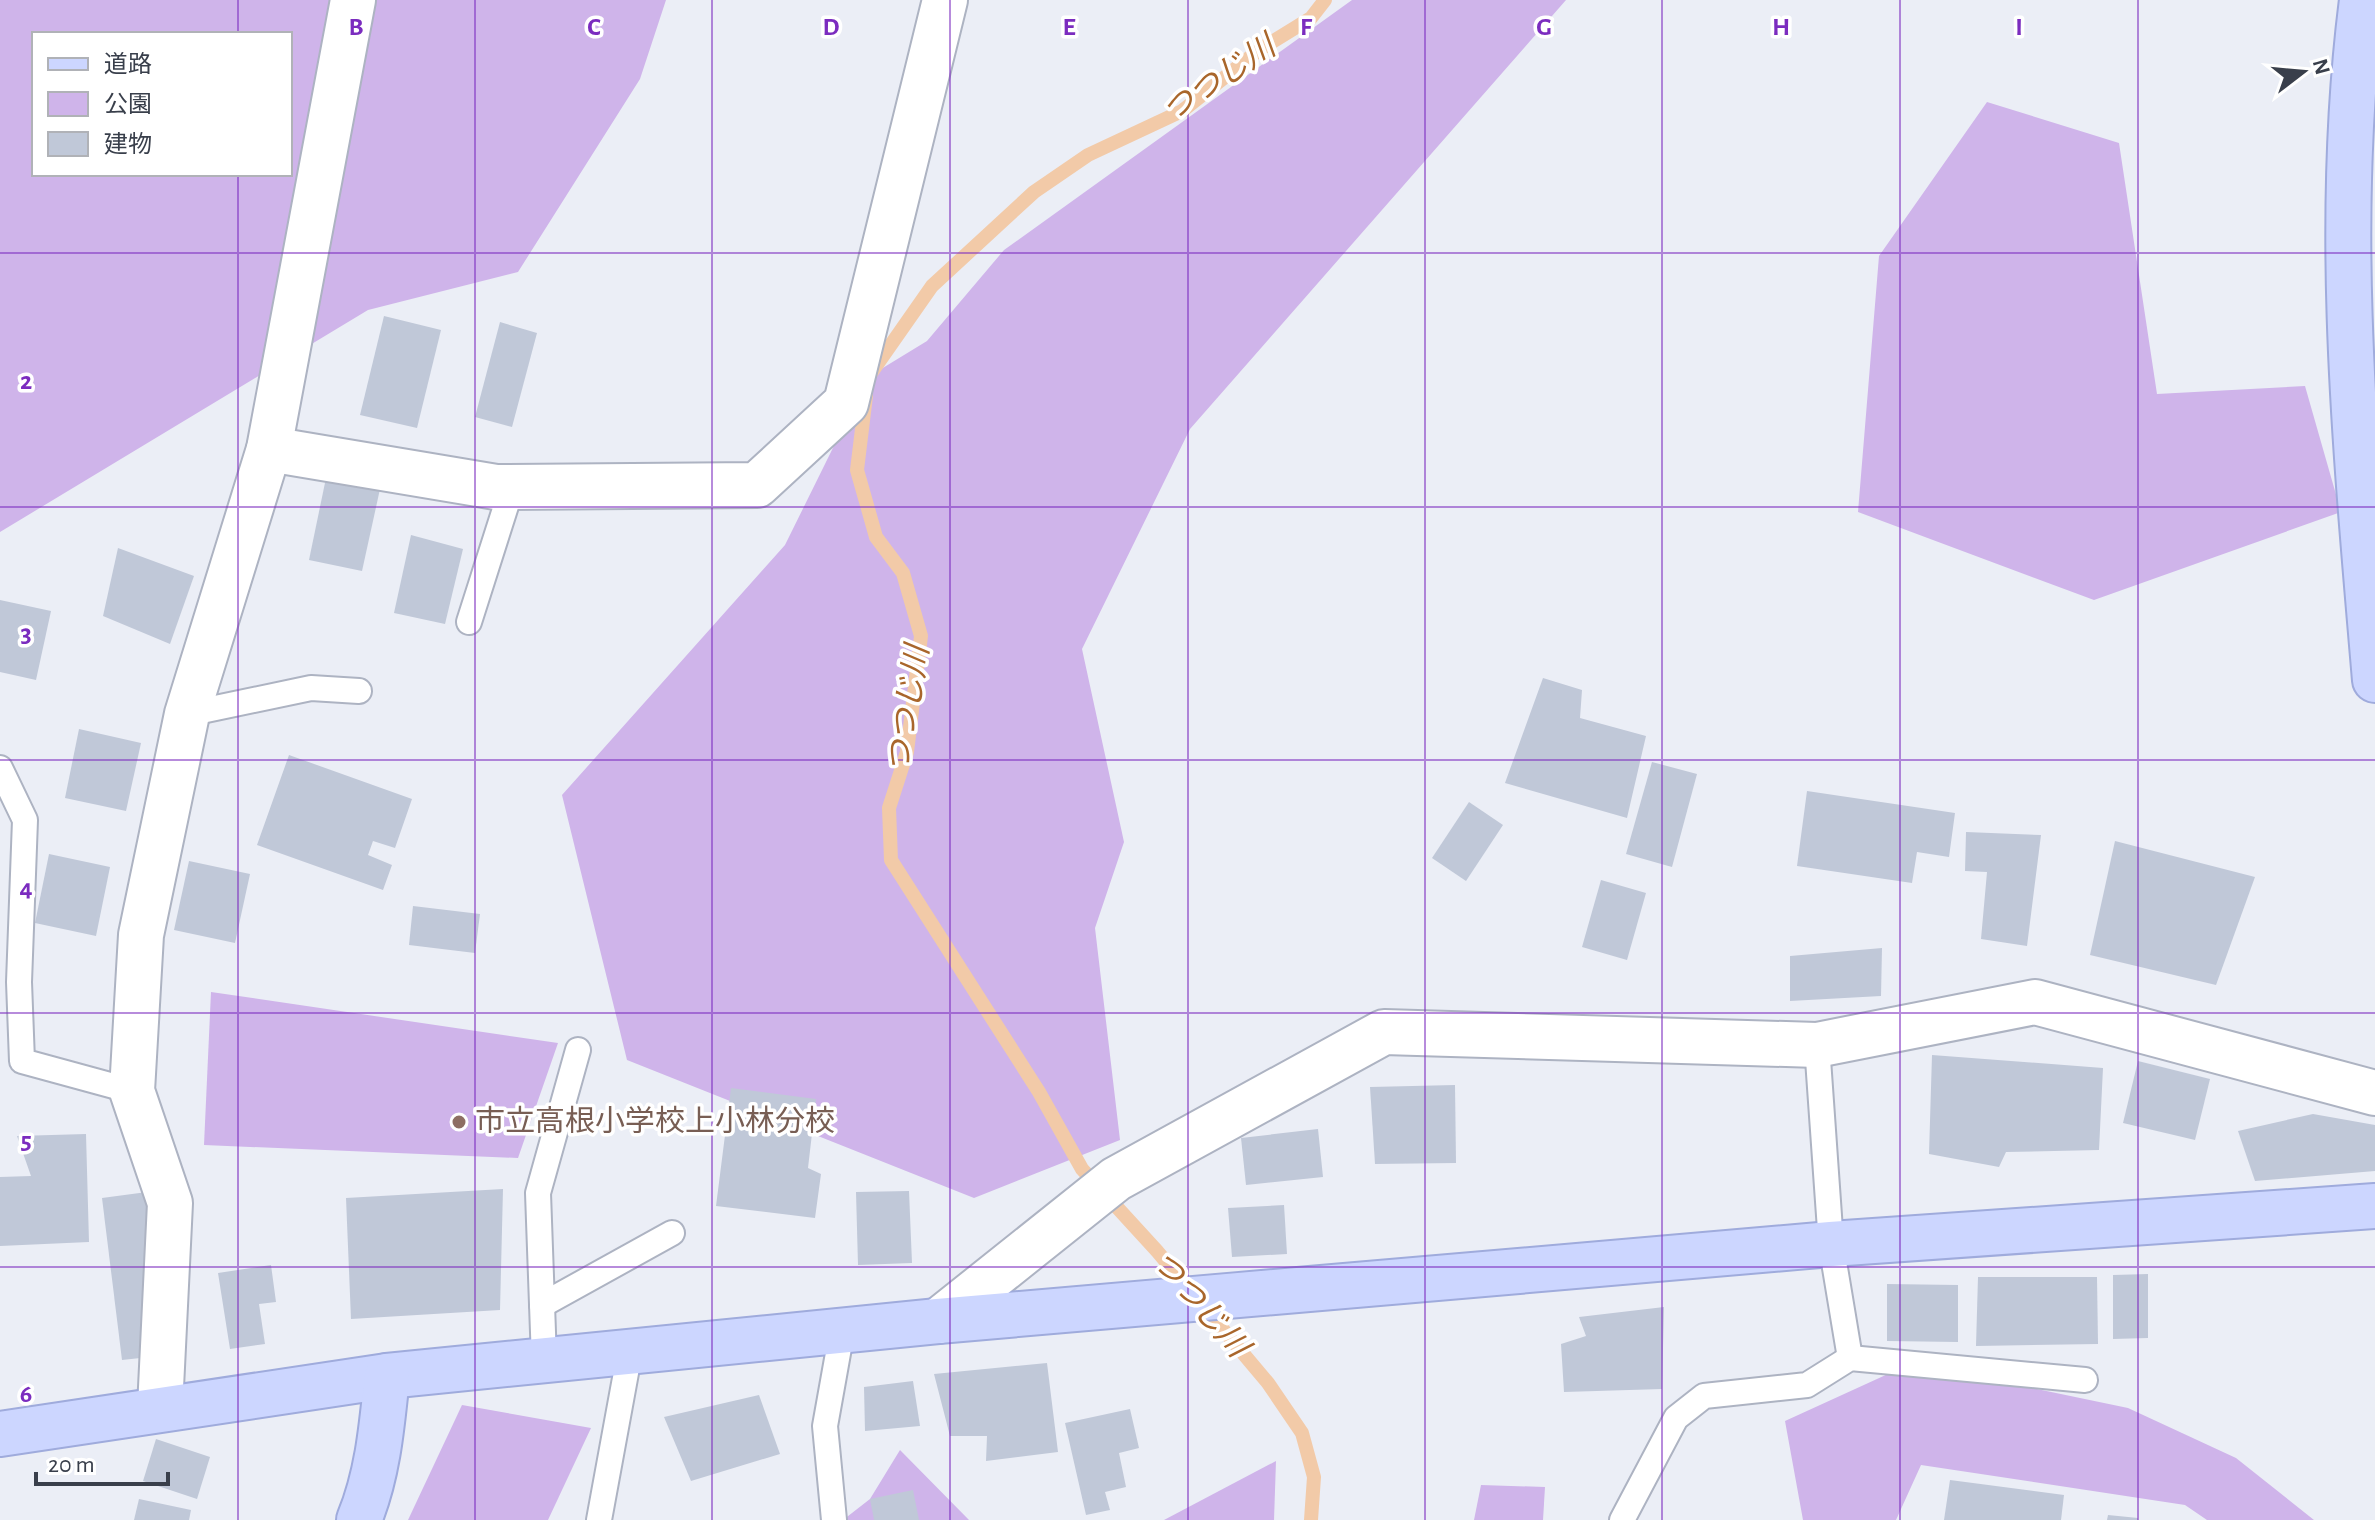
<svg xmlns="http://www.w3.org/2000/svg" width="2375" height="1520" viewBox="0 0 2375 1520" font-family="'Alegreya Sans','Noto Sans JP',sans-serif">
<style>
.green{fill:#cfb4ea;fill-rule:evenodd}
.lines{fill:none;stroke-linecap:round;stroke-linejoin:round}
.stream{stroke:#f2caa8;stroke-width:14}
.building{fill:#c0c8d8}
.lane-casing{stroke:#adb3c2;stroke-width:28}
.street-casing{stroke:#adb3c2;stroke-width:48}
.secondary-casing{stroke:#9fabdc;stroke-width:48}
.lane{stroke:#fff;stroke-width:24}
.street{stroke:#fff;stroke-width:44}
.secondary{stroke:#ccd6ff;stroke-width:44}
.grid{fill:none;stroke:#7b2cbf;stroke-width:2;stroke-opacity:0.55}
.education-dot{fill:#8d6e63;stroke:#fff;stroke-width:3}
.labels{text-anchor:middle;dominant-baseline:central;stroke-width:7;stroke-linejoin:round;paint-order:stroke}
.education-label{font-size:30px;fill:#785e54;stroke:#fff;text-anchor:start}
.water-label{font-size:32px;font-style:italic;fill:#a9662b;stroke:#fff}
.grid-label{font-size:26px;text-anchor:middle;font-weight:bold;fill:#7b2cbf;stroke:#fff;stroke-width:7;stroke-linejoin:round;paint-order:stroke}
</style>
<rect width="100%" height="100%" fill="#ebeef6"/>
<g class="green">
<path d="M 0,0 L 666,0 L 640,79 L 518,272 L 368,310 L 0,532 ZM 34,34 L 290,34 L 290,174 L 34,174 Z"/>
<polygon points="1352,0 1566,0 1190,429 1082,649 1124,842 1095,928 1120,1140 974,1198 627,1060 562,795 785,545 868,377 927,341 1004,250"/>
<polygon points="1987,102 2119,143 2157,394 2305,386 2341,512 2094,600 1858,512 1879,256"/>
<polygon points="211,992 558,1043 518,1158 204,1145"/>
<polygon points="1912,1363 2128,1408 2236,1458 2314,1520 2207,1520 2185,1505 1921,1465 1896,1520 1803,1520 1785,1421"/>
<polygon points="462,1405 591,1428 548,1520 408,1520"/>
<polygon points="900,1450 969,1520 843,1520 870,1499"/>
<polygon points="1276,1461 1274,1520 1164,1520"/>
<polygon points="1481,1485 1545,1487 1543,1520 1474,1520"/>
</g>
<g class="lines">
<g class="stream">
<polyline points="869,376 932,286 1034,192 1088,155 1182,111 1259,50 1311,18 1325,0"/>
<polyline points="866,396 857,470 876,537 903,573 921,636 907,752 889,808 891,860 1039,1092 1082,1169 1157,1251 1268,1383 1302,1433 1314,1477 1311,1520"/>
</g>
</g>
<g class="building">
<polygon points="384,316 441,330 417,428 360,415"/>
<polygon points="500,322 537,333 512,427 475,417"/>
<polygon points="326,478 380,489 362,571 309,560"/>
<polygon points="411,535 463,549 445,624 394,613"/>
<polygon points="118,548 194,576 170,644 103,616"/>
<polygon points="0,600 51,611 36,680 0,672"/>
<polygon points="1543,678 1582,690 1580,718 1646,736 1627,818 1505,783"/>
<polygon points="79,729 141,743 126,811 65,798"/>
<polygon points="289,755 412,799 395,848 373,841 368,855 392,865 383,890 257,845"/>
<polygon points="1652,762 1697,774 1672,867 1626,854"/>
<polygon points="1807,791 1955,813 1949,857 1917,852 1912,883 1797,866"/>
<polygon points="1469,802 1503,825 1466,881 1432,858"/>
<polygon points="1966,832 2041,835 2027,946 1981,939 1987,872 1965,871"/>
<polygon points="2115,841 2255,877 2216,985 2090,955"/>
<polygon points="49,854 110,867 96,936 35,923"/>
<polygon points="189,861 250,874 235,943 174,930"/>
<polygon points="1601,880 1646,893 1627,960 1582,947"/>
<polygon points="413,906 480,914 475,953 409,945"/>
<polygon points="1882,948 1881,996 1790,1001 1790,956"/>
<polygon points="1932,1055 2103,1068 2099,1150 2006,1152 1999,1167 1929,1154"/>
<polygon points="2138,1061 2210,1079 2195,1140 2123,1123"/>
<polygon points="1455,1085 1456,1163 1375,1164 1370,1087"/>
<polygon points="731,1088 816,1099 808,1168 821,1174 815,1218 716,1206"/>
<polygon points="2313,1114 2375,1125 2375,1171 2255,1181 2238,1131"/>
<polygon points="1318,1129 1323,1177 1246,1185 1241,1138"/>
<polygon points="86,1134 89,1242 0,1246 0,1177 31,1176 17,1136"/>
<polygon points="503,1189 500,1310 351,1319 346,1198"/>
<polygon points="909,1191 912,1263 858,1265 856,1192"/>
<polygon points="147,1192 168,1355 122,1360 102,1198"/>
<polygon points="1284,1205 1287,1254 1232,1257 1228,1208"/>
<polygon points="271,1265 276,1302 259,1304 265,1344 230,1349 218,1273"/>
<polygon points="2148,1274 2148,1338 2113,1339 2113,1275"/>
<polygon points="1978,1277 2097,1277 2098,1344 1976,1346"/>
<polygon points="1887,1284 1958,1285 1958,1342 1887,1341"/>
<polygon points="1664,1307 1662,1389 1564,1392 1561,1344 1586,1336 1579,1317"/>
<polygon points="1047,1363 1058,1452 986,1461 987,1436 950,1436 934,1374"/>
<polygon points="913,1381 920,1426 865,1431 864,1387"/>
<polygon points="759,1395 780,1454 691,1481 664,1417"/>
<polygon points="1130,1409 1139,1448 1119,1453 1126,1487 1105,1492 1110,1510 1086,1515 1065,1423"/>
<polygon points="156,1439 210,1457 197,1499 143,1481"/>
<polygon points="1950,1480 2064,1495 2061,1520 1944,1520"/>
<polygon points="913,1490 919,1520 874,1520 870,1499"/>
<polygon points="139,1499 191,1510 189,1520 134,1520"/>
<polygon points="2108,1515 2138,1518 2138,1520 2107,1520"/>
</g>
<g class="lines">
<defs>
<g id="lane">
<polyline points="469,622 512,487"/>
<polyline points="187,714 311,688 359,691"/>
<polyline points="0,768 25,820 19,982 22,1061 132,1091"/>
<polyline points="1817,1045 1831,1244 1850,1358"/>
<polyline points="542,1305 672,1233"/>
<polyline points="544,1360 538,1193 578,1050"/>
<polyline points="599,1520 630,1351"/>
<polyline points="834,1520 825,1426 842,1331"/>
<polyline points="1622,1520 1676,1418 1704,1396 1807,1385 1850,1358 2085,1380"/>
</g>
<g id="street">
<polyline points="269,449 496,487 757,485 846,403 945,0"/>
<polyline points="938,1321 1116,1179 1384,1032 1817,1045 2035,1002 2375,1093"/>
<polyline points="160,1408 170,1203 132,1091 141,935 187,714 269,449 353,0"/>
</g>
<g id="secondary">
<path d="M 2362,0 C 2333,227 2356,454 2375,680"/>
<polyline points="0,1434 387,1376 938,1321 1831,1244 2375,1206"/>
<path d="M 359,1520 C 378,1474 382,1425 387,1376"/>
</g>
</defs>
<use href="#lane" class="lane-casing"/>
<use href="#street" class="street-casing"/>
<use href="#secondary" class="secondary-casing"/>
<use href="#lane" class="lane"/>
<use href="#street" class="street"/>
<use href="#secondary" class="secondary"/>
</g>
<path class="grid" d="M 238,0 L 238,34M 475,0 L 475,1520M 712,0 L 712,1520M 950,0 L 950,1520M 1188,0 L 1188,1520M 1425,0 L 1425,1520M 1662,0 L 1662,1520M 1900,0 L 1900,1520M 2138,0 L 2138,1520M 238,174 L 238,1520M 0,253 L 2375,253M 0,507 L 2375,507M 0,760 L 2375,760M 0,1013 L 2375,1013M 0,1267 L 2375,1267"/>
<circle class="education-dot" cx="459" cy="1122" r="8"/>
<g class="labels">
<g class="education-label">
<text x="475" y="1122">市立高根小学校上小林分校</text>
</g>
<g class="water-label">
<text transform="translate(1219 79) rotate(-34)">つつじ川</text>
<text transform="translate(908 709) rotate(-81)">つつじ川</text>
<text transform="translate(1200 1304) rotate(49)">つつじ川</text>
</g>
</g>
<g class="grid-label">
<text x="356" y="35">B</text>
<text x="594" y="35">C</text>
<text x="831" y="35">D</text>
<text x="1069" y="35">E</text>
<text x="1306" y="35">F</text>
<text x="1544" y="35">G</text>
<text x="1781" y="35">H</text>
<text x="2019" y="35">I</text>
<text x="26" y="389">2</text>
<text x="26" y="642">3</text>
<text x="26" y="896">4</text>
<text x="26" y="1149">5</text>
<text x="26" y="1402">6</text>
</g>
<rect x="32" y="32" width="260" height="144" fill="#ffffff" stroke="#b0b2b7" stroke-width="2"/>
<rect x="48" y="58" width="40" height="12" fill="#ccd6ff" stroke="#b0b2b7" stroke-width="2"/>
<text x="104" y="72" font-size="24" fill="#393f4b">道路</text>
<rect x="48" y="92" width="40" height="24" fill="#cfb4ea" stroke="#b0b2b7" stroke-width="2"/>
<text x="104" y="112" font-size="24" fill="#393f4b">公園</text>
<rect x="48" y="132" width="40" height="24" fill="#c0c8d8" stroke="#b0b2b7" stroke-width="2"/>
<text x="104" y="152" font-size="24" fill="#393f4b">建物</text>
<g transform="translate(2303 72) rotate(74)" stroke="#ffffff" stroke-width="6" paint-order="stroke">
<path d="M0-6L14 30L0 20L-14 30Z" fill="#393f4b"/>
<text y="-12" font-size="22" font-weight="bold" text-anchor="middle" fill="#393f4b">N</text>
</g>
<path d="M36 1472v12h132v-12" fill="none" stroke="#393f4b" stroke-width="4"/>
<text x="48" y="1472" font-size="24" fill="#393f4b" stroke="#ffffff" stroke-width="6" paint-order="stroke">20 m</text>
</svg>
